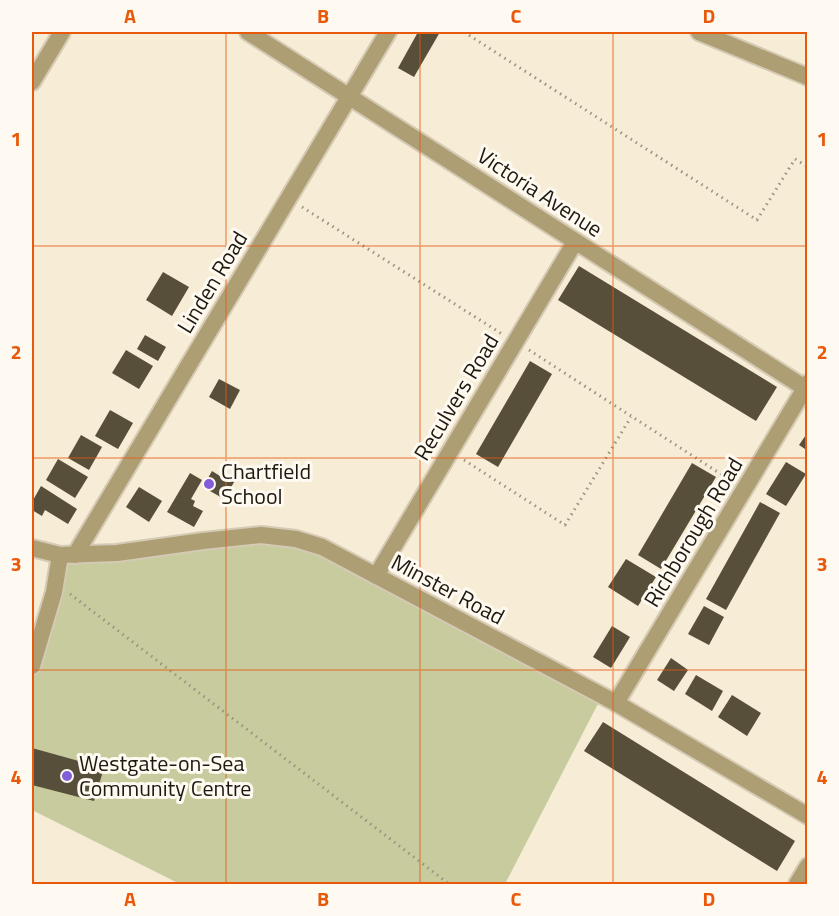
<svg xmlns="http://www.w3.org/2000/svg" width="839" height="916" viewBox="0 0 839 916" font-family="'Titillium Web',sans-serif">
<style>
.green{fill:#c7cb9d}
.building{fill:#584f3b}
.lines{fill:none;stroke-linecap:round;stroke-linejoin:round}
.minor-casing{stroke:#d4cab5;stroke-width:20}
.tertiary-casing{stroke:#d4cab5;stroke-width:20}
.path{stroke:#9b9381;stroke-width:3;stroke-dasharray:1.5 4.5;stroke-linecap:butt}
.minor{stroke:#ae9e73;stroke-width:16}
.tertiary{stroke:#ae9e73;stroke-width:16}
.grid{fill:none;stroke:#e8590c;stroke-width:1.5;stroke-opacity:0.55}
.poi-dot{fill:#815dd7;stroke:#fffaf1;stroke-width:2}
.labels{text-anchor:middle;dominant-baseline:central;stroke-width:6;stroke-linejoin:round;paint-order:stroke}
.street-label{font-size:22px;fill:#1d1910;stroke:#fffaf1}
.poi-label{font-size:22px;fill:#1d1910;stroke:#fffaf1;text-anchor:start}
.neatline{fill:none;stroke:#e8590c;stroke-width:2}
.grid-label{font-size:20px;text-anchor:middle;font-weight:bold;fill:#e8590c}
</style>
<rect width="100%" height="100%" fill="#f7ecd5"/>
<polygon class="green" points="296,539 602,696 505,884 180,884 32,810 32,666 60,555"/>
<g class="building">
<polygon points="418,32 440,32 414,77 398,68"/>
<polygon points="579,266 777,387 756,421 558,300"/>
<polygon points="163,272 189,287 172,316 146,300"/>
<polygon points="145,335 166,347 158,361 137,349"/>
<polygon points="126,350 153,366 139,389 112,373"/>
<polygon points="530,361 552,374 498,467 476,454"/>
<polygon points="219,379 240,390 230,409 209,397"/>
<polygon points="110,410 133,423 118,449 95,436"/>
<polygon points="808,432 808,451 799,445"/>
<polygon points="81,435 102,447 89,470 68,458"/>
<polygon points="58,459 88,477 75,498 46,480"/>
<polygon points="786,462 806,474 786,506 766,494"/>
<polygon points="692,463 716,477 661,569 638,555"/>
<polygon points="212,471 228,481 234,471 239,474 224,499 203,487"/>
<polygon points="190,473 202,480 191,499 195,501 193,506 203,511 194,527 167,512"/>
<polygon points="41,486 77,509 68,524 45,510 42,516 32,510 32,502"/>
<polygon points="139,487 162,501 149,522 126,507"/>
<polygon points="760,502 780,513 726,610 706,599"/>
<polygon points="626,559 656,577 638,606 608,587"/>
<polygon points="704,606 724,617 709,645 688,634"/>
<polygon points="612,626 630,637 611,668 593,657"/>
<polygon points="671,658 688,670 674,691 657,680"/>
<polygon points="696,675 723,691 712,711 685,694"/>
<polygon points="732,695 761,713 747,736 718,717"/>
<polygon points="603,722 795,841 777,871 584,751"/>
<polygon points="32,748 104,768 94,801 32,785"/>
</g>
<g class="lines">
<defs>
<g id="minor">
<polyline points="248,32 808,390"/>
<polyline points="699,32 808,77"/>
<polyline points="32,82 62,32"/>
<polyline points="75,555 388,32"/>
<polyline points="376,576 575,242"/>
<polyline points="32,666 54,592 60,555"/>
<polyline points="616,703 808,383"/>
<polyline points="797,884 808,866"/>
</g>
<polyline id="tertiary" points="32,548 60,555 117,553 203,541 261,535 296,539 322,547 616,703 808,816"/>
</defs>
<use href="#minor" class="minor-casing"/>
<use href="#tertiary" class="tertiary-casing"/>
<g class="path">
<polyline points="464,32 757,220 795,159 808,167"/>
<polyline points="302,207 502,334"/>
<polyline points="529,350 730,480"/>
<polyline points="464,460 565,525 631,417"/>
<polyline points="70,594 449,884"/>
</g>
<use href="#minor" class="minor"/>
<use href="#tertiary" class="tertiary"/>
</g>
<path class="grid" d="M 226,32 L 226,884M 420,32 L 420,884M 613,32 L 613,884M 32,246 L 808,246M 32,458 L 808,458M 32,670 L 808,670"/>
<g class="poi-dot">
<circle cx="209" cy="484" r="6"/>
<circle cx="67" cy="776" r="6"/>
</g>
<g class="labels">
<g class="street-label">
<text transform="translate(540 192) rotate(33)">Victoria Avenue</text>
<text transform="translate(212 282) rotate(-59)">Linden Road</text>
<text transform="translate(456 397) rotate(-59)">Reculvers Road</text>
<text transform="translate(693 532) rotate(-59)">Richborough Road</text>
<text transform="translate(448 589) rotate(28)">Minster Road</text>
</g>
<g class="poi-label">
<text x="221" y="471">Chartfield<tspan x="221" dy="25">School</tspan></text>
<text x="79" y="763">Westgate-on-Sea<tspan x="79" dy="25">Community Centre</tspan></text>
</g>
</g>
<rect width="839" height="916" fill="none" stroke="#fffaf1" stroke-width="66"/>
<rect x="33" y="33" width="773" height="850" class="neatline"/>
<g class="grid-label">
<text x="130" y="23">A</text>
<text x="323" y="23">B</text>
<text x="516" y="23">C</text>
<text x="709" y="23">D</text>
<text x="16" y="146">1</text>
<text x="822" y="146">1</text>
<text x="16" y="359">2</text>
<text x="822" y="359">2</text>
<text x="16" y="571">3</text>
<text x="822" y="571">3</text>
<text x="16" y="784">4</text>
<text x="822" y="784">4</text>
<text x="130" y="906">A</text>
<text x="323" y="906">B</text>
<text x="516" y="906">C</text>
<text x="709" y="906">D</text>
</g>
</svg>
